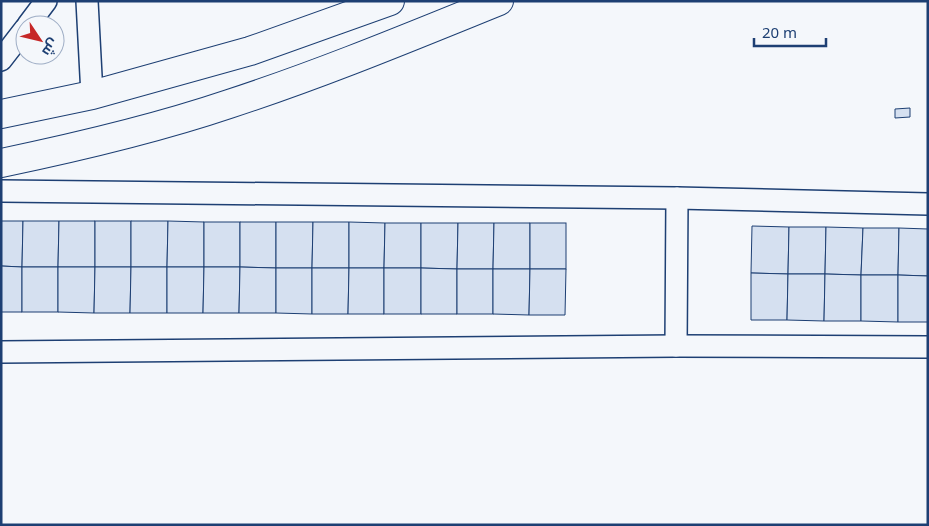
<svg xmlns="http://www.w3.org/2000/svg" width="929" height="526" viewBox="0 0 929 526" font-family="'Noto Sans',Cairo,sans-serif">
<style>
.building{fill:#d5e0f0;stroke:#1d3f73}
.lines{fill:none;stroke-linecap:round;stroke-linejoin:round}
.minor-casing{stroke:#1d3f73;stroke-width:24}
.tertiary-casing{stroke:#1d3f73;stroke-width:30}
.minor{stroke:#f4f7fb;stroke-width:21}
.tertiary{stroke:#f4f7fb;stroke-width:28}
</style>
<rect width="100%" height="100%" fill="#f4f7fb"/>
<g class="building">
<polygon points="910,108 910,117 895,118 895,109"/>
<polygon points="1,221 23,221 22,267 1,266"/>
<polygon points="23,221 59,221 58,267 22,267"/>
<polygon points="59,221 95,221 95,267 58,267"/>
<rect x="95" y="221" width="36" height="46"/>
<polygon points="131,221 168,221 167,267 131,267"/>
<polygon points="168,221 204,222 204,267 167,267"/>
<rect x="204" y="222" width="36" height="45"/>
<polygon points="240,222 276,222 276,268 240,267"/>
<polygon points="276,222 313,222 312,268 276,268"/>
<polygon points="313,222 349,222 349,268 312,268"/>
<polygon points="349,222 385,223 384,268 349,268"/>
<polygon points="385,223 421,223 421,268 384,268"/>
<polygon points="421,223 458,223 457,269 421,268"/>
<polygon points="458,223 494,223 493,269 457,269"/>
<polygon points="494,223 530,223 530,269 493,269"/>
<rect x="530" y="223" width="36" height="46"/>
<polygon points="752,226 789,227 788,274 751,273"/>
<polygon points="789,227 826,227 825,274 788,274"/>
<polygon points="826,227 863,228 861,275 825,274"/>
<polygon points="863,228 899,228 898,275 861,275"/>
<polygon points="899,228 928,229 928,276 898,275"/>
<polygon points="1,266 22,267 22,312 1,312"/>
<rect x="22" y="267" width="36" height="45"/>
<polygon points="58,267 95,267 94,313 58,312"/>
<polygon points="95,267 131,267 130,313 94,313"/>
<polygon points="131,267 167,267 167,313 130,313"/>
<polygon points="167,267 204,267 203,313 167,313"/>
<polygon points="204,267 240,267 239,313 203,313"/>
<polygon points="240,267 276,268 276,313 239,313"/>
<polygon points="276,268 312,268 312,314 276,313"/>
<polygon points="312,268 349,268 348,314 312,314"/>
<polygon points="349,268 384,268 384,314 348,314"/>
<rect x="384" y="268" width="37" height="46"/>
<polygon points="421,268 457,269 457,314 421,314"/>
<rect x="457" y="269" width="36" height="45"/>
<polygon points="493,269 530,269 529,315 493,314"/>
<polygon points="530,269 566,269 565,315 529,315"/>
<polygon points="751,273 788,274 787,320 751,320"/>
<polygon points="788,274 825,274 824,321 787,320"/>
<polygon points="825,274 861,275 861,321 824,321"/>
<polygon points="861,275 898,275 898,322 861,321"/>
<polygon points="898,275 928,276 928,322 898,322"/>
</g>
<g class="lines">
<defs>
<g id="minor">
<polyline points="87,1 92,95"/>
<polyline points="28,25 46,1"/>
<polyline points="1,60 25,29"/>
<polyline points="1,191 677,198 928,204"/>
<polyline points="676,346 677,198"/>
<polyline points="1,352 676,346 928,347"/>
</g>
<g id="tertiary">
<polyline points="1,114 92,95 250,51 390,1"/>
<path d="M 1,163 C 78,147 155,129 229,104 C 321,74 410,37 499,1"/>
</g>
</defs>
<use href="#minor" class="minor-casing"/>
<use href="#tertiary" class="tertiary-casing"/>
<use href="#minor" class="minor"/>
<use href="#tertiary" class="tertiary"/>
</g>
<rect width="929" height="526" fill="none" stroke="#1d3f73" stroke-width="5"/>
<g transform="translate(40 40) rotate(125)"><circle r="24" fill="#f4f7fb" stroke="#9eadc5"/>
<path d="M0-4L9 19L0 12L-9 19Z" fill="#c62828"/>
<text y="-8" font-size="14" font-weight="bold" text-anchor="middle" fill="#1d3f73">ش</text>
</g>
<path d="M754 38v8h72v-8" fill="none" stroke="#1d3f73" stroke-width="2.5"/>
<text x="762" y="38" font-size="15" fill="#1d3f73" stroke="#f4f7fb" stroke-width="4" paint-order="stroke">20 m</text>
</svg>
